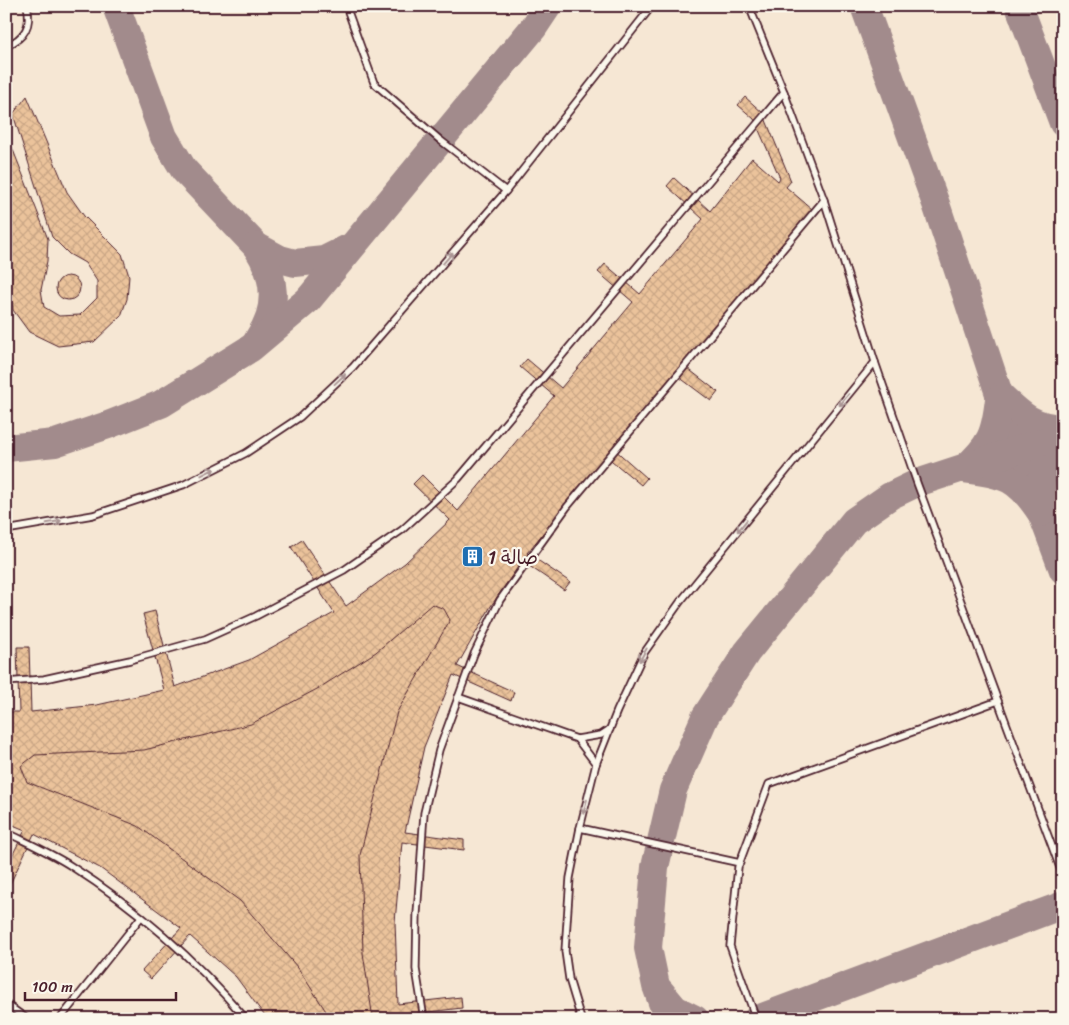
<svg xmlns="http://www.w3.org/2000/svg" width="1069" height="1025" viewBox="0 0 1069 1025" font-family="Sriracha,'Playpen Sans Arabic',sans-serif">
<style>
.built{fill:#f6e7d4}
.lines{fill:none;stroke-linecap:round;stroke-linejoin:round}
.taxiway{stroke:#a28b8c;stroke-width:28}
.building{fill:url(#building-cross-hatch);stroke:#4a1f2b}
.service-casing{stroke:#4a1f2b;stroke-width:9}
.service{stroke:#fbf7ec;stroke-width:5.5}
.oneway{stroke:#ab9695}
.labels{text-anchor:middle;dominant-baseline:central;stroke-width:4.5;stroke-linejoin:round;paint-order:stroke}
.poi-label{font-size:19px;fill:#4a1f2b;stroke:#fbf7ec;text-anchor:start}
</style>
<defs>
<pattern id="building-cross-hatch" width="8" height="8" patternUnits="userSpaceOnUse" patternTransform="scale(1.25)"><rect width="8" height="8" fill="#ebc39b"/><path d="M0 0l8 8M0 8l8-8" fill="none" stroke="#cba786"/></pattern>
</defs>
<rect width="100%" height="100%" fill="#fbf7ec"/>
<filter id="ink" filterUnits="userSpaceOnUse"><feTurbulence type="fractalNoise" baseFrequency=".02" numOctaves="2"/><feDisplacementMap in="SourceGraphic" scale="10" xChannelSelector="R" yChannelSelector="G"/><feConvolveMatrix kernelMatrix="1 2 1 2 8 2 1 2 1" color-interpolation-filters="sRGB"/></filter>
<g filter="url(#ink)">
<rect class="built" x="6" y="6" width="1057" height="1013"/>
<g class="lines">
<g class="taxiway">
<polyline points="116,6 164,137 184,170 256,246 280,259 295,263 324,260 348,248"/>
<polyline points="864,6 936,204 1018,451 1063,570"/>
<polyline points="1019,6 1063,123"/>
<path d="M 256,246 C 276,276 280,308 258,339"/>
<path d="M 1001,396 C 1021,415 1033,427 1063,428"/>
<path d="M 999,399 C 995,434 991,445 964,469 C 1006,474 1018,478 1041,513 C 1041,488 1039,457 1063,440"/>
<polyline points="6,448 55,443 108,425 161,404 251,348 308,300 534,27 548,6"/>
<polyline points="660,991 675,1009 695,1019"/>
<polyline points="668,1019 656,986 648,948 655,867 673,790 705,717 747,652 854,521 890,496 917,483 1063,435"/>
<polyline points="757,1019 1063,905"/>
</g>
</g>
<g class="building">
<polygon points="27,96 67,192 84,216 122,254 129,276 127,299 121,316 94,342 58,346 29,332 13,310 9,285 12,238 6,201 6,132 48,239 47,261 41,290 44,307 59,316 80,315 97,298 97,281 85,263 69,254 52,237 13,114"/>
<polygon points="745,97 763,113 791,181 786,187 812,209 682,364 718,392 711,401 675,374 613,448 647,478 641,485 606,456 527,553 570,582 564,590 522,561 491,606 457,666 514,692 511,701 453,675 424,747 405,832 464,840 464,850 402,842 395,922 398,1004 461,997 462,1008 403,1015 404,1019 267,1019 236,977 190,936 151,979 142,971 181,928 100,868 34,834 10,884 6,883 6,868 25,830 6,822 6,712 19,712 17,647 29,647 31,712 97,705 164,690 143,614 155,611 175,687 249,660 334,613 291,547 302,540 346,606 405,563 450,520 413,484 422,475 458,511 554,396 520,367 527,359 561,388 633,302 598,272 605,264 640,294 703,219 667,186 674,178 710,211 752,158 778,181 780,178 754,119 738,105"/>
<circle cx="68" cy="288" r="12"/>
<polygon points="432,604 444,609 450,620 397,712 360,855 363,953 373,1019 331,1019 298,968 240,901 138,826 27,782 21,766 35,755 144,750 251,724 319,688 376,652"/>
</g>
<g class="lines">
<defs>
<g id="service">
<polyline points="346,6 374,83 440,140 506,191"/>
<polyline points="749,6 784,92 824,200 875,362 917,483 1063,876"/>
<path d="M 6,46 C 25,38 32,26 27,6"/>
<polyline points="6,530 93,515 183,485 246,453 300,417 353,367 506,191 652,6"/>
<polyline points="6,682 44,679 130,660 205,639 256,616 344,570 402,530 458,479 784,92"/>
<polyline points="458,697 577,739"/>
<polyline points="596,764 577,739 601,735 610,729"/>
<polyline points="580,828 740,863"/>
<path d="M 6,832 C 28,843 51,853 71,866 C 137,908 195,959 246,1019"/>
<polyline points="6,1004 27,1019"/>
<polyline points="60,1019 141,917"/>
<polyline points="424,1019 416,969 417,914 424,813 439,750 474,654 500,600 567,507 824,200"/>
<polyline points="581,1019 569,979 565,951 570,878 580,828 596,764 617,711 644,653 680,602 875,362"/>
<polyline points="756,1019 730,946 738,867 769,784 998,701"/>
</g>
</defs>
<use href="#service" class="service-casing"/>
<use href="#service" class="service"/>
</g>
<defs><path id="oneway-shaft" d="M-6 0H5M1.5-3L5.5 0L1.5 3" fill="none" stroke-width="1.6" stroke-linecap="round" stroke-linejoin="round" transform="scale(1.25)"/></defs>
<g class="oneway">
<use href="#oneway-shaft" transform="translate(448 258) rotate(-49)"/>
<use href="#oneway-shaft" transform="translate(340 379) rotate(-43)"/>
<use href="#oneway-shaft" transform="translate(844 400) rotate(129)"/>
<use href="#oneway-shaft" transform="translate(208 472) rotate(-27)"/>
<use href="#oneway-shaft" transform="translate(54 522) rotate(-10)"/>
<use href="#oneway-shaft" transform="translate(742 526) rotate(129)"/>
<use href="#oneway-shaft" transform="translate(643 655) rotate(119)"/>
<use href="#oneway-shaft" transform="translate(585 807) rotate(104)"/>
</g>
</g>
<defs>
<symbol id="building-square" viewBox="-11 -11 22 22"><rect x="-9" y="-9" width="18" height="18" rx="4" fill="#1f6fb2" stroke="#fbf7ec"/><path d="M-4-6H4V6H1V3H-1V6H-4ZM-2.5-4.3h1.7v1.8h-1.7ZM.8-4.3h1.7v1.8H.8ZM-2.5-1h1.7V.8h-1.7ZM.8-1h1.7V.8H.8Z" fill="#fff"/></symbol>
</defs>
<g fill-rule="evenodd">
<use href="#building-square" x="460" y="544" width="25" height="25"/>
</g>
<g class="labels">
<g class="poi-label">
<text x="488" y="557">صالة 1</text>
</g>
</g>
<rect width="1069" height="1025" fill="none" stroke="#fbf7ec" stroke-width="25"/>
<rect x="12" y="12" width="1044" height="1000" fill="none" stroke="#4a1f2b" stroke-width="2" filter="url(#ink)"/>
<path d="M25 992v8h151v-8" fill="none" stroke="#4a1f2b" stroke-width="2.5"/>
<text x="32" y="992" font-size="15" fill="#4a1f2b" stroke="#fbf7ec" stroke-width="4" paint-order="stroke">100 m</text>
</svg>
